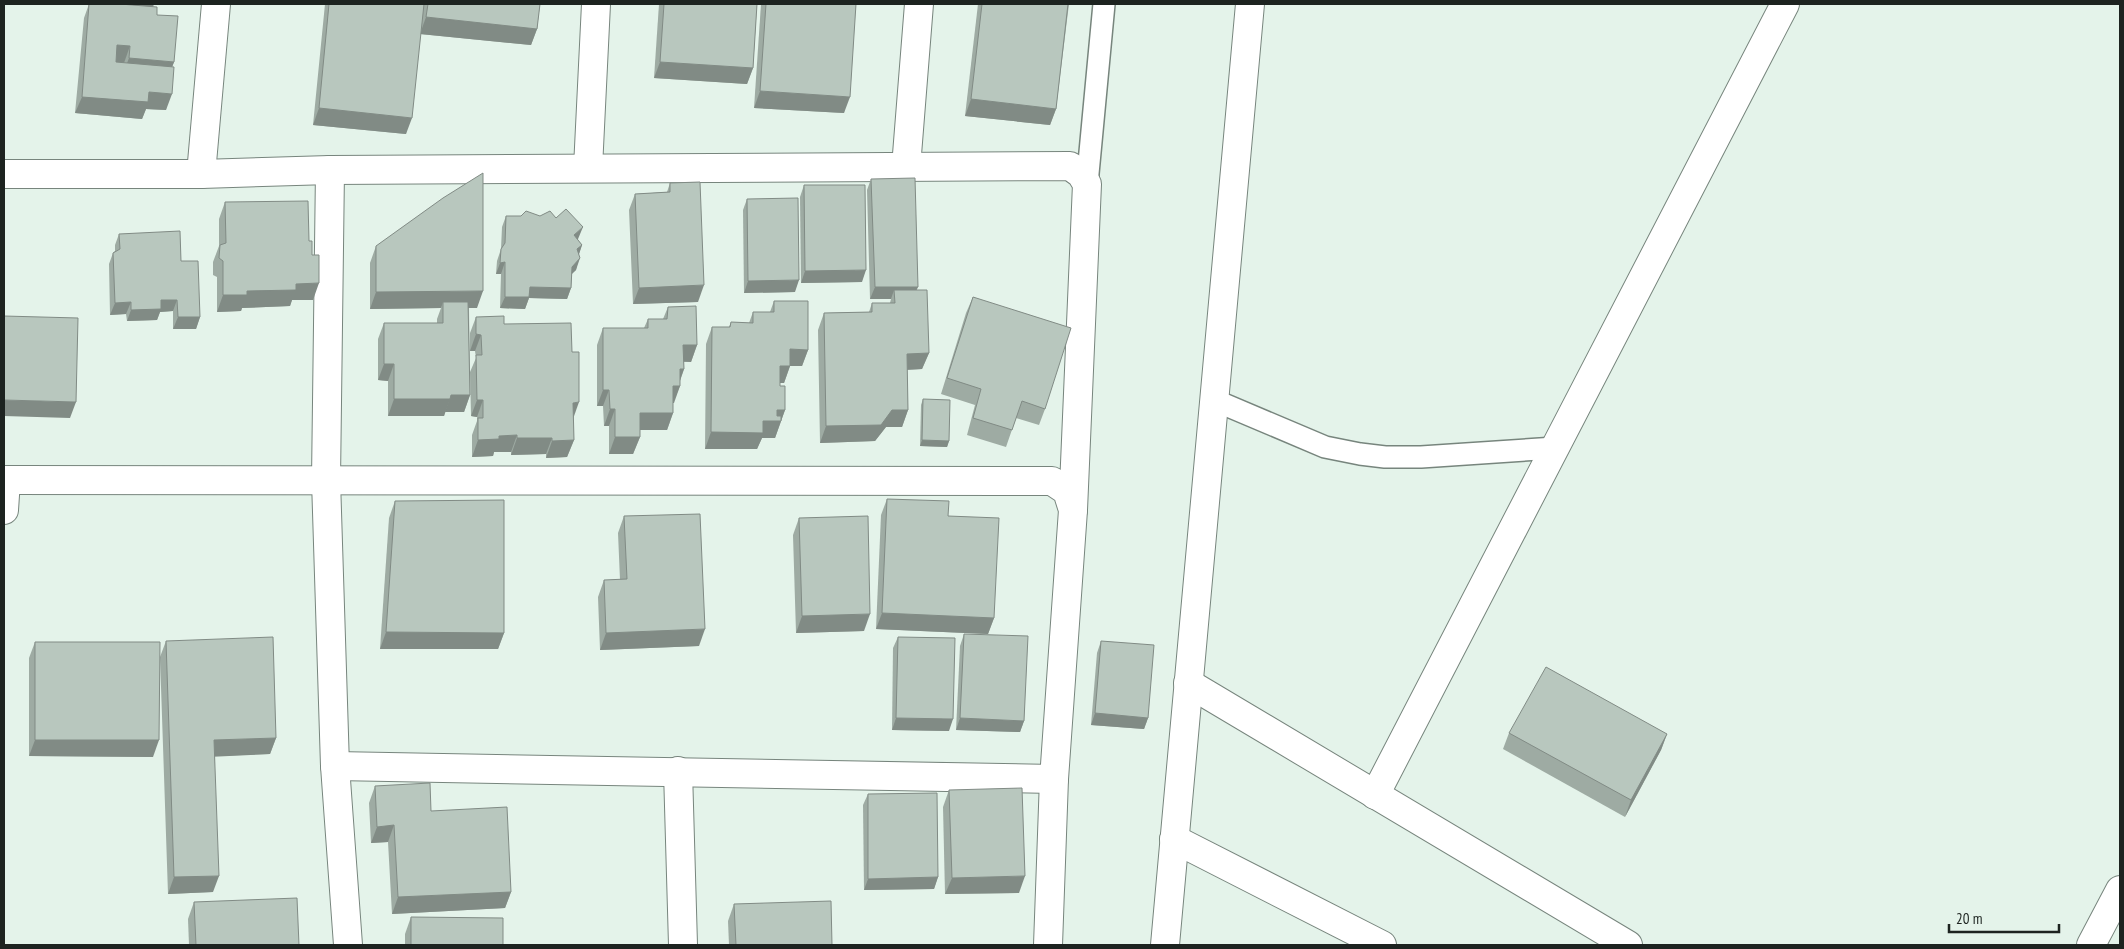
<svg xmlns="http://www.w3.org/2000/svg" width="2124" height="949" viewBox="0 0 2124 949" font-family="'PT Sans Narrow',sans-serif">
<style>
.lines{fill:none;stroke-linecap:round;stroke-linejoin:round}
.service-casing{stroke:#77857d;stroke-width:24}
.minor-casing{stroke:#77857d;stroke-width:30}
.service{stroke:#fff;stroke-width:21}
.minor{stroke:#fff;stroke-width:28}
.wall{fill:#9eaba3}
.shaded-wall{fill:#818b85}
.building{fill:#b8c7be;stroke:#818b85}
</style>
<rect width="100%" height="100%" fill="#e4f3ea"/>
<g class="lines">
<defs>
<g id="service">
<polyline points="1087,184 1104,4"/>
<polyline points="1214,400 1325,447 1360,454 1385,457 1421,457 1555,448"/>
</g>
<g id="minor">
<polyline points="906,167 919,4"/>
<polyline points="588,168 596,4"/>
<polyline points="330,170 326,480 335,766 348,945"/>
<polyline points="4,174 201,174 330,170 1070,166 1081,174 1087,184 1073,510"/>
<polyline points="201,174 216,4"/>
<polyline points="4,480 1052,481 1067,491 1073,510 1054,779 1048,945"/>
<polyline points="4,510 6,480"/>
<polyline points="1188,683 1628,945"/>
<polyline points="335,766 1054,779"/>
<polyline points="678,771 683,945"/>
<polyline points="1375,795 1785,4"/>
<polyline points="1174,839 1382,945"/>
<polyline points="1165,945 1250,4"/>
<polyline points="2091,945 2120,890"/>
</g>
</defs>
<use href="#service" class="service-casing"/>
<use href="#minor" class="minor-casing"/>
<use href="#service" class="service"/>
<use href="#minor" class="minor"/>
</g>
<g class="wall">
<polygon points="89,4 154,4 153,7 157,15 174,62 172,67 166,110 146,109 142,119 75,113 84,18"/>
<polygon points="325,4 540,4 537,29 531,45 420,34 406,134 313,125"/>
<polygon points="659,4 757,4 753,68 747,84 654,78"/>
<polygon points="761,4 856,4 844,113 754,108"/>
<polygon points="978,4 1069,4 1056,109 1050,125 965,116"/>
<polygon points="871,179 916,290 929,353 922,369 907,370 908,410 902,427 886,427 875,441 820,443 818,330 824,313 869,312 872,303 890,303 891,299 870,299 867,190"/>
<polygon points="670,183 698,302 633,304 629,210 635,194 667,192"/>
<polygon points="804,185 862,282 801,283 800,197"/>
<polygon points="747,199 795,292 744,293 743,210"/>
<polygon points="225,202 309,241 313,300 292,300 290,306 242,308 241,311 217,312 217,277 213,275 213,262 219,246 219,219"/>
<polygon points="506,216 540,216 556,218 578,239 578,240 582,245 579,254 576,270 572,274 571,288 567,299 529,298 525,309 500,308 501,274 496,274 497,261 501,249 502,227"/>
<polygon points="119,234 181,261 200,317 196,329 173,329 173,311 160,312 157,320 127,321 126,314 110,315 109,264 113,253 115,251 115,245"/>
<polygon points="376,246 477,308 469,308 470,395 464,412 445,412 444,416 388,416 388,381 378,380 378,339 384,323 437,323 437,319 441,308 370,309 370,263"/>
<polygon points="973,297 1045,409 1039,425 1016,418 1006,447 967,435 975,405 941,394 966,313"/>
<polygon points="774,301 808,350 802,366 790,366 784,383 780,383 780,386 785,410 775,438 762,438 757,449 705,449 706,344 712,327 729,327 731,322 749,323 753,312 770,312"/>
<polygon points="668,307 697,345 691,362 684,362 684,369 680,381 680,386 673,403 673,413 667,430 640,430 640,437 633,454 609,454 609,426 604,426 603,406 597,406 597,345 603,328 644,328 648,319 663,319"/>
<polygon points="476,317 504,324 573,419 574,440 567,457 546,458 546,454 511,455 511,452 494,452 493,456 472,457 472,435 477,421 477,417 471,416 470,372 476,358 475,351 470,351 470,333"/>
<polygon points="923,399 949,441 947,447 920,446 921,405"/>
<polygon points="887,499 994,618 988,634 876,629 881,515"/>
<polygon points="395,501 504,633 498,649 380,649 389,518"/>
<polygon points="624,516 699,646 600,650 598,597 604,580 620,580 618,533"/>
<polygon points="799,518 864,631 796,633 793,535"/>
<polygon points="964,634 1024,721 1020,732 956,730 960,646"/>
<polygon points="898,637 949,731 892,730 893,648"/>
<polygon points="166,641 276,738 270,754 215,756 213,892 168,894 160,657"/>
<polygon points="1101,641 1148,718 1144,729 1091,725 1097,653"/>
<polygon points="35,642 153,757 29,756 29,658"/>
<polygon points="1509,733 1667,734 1661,750 1625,817 1503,749"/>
<polygon points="375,786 431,811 511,892 505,908 392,914 388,842 371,843 369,803"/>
<polygon points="949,790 1019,893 945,894 943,807"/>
<polygon points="868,794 938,877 934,889 864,890 863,805"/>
<polygon points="194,902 299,945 189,945 188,919"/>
<polygon points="734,904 832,945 729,945 728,921"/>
<polygon points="411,917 503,945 405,945 405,934"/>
</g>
<g class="shaded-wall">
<polygon points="99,4 154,4 152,8"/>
<polygon points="156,4 176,4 175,5"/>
<polygon points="426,17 537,29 531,45 420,34"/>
<polygon points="117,45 130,46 124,63 111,62"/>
<polygon points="129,58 174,62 168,78 123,74"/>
<polygon points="660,62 753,68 747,84 654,78"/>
<polygon points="760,91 850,97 844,113 754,108"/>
<polygon points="149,92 172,94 166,110 146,109 142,119 75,113 82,97"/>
<polygon points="971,99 1056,109 1050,125 965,116"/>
<polygon points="319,108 412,118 406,134 313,125"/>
<polygon points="583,227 578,239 569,247 574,235"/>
<polygon points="582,245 578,257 577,249"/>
<polygon points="580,258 576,270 567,278 572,267"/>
<polygon points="505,262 501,274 496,274 500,263"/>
<polygon points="866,270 862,282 801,283 805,271"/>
<polygon points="799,280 795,292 744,293 748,281"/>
<polygon points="319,283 313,300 292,300 290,306 242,308 241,311 217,312 223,295 247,291 296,284"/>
<polygon points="704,285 698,302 633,304 639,288"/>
<polygon points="530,287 571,288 567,299 529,298 525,309 500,308 505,297"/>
<polygon points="875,287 918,287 913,298 894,290 891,299 870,299"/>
<polygon points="483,291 477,308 443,308 443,302 441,308 370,309 376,292"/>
<polygon points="161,300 177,300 173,311 160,312 157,320 127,321 131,310"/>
<polygon points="131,302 126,314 110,315 115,303"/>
<polygon points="178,317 200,317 196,329 173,329"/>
<polygon points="476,334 481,335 475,351 470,351"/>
<polygon points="683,345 697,345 691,362 677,361"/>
<polygon points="790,349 808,350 802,366 784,366"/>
<polygon points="929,353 922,369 901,370 907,354"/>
<polygon points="384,364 394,364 388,381 378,380"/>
<polygon points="780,366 790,366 784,383 774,383"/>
<polygon points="680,369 684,369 678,386"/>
<polygon points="673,386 680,386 674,403 667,403"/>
<polygon points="603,390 609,390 603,406 597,406"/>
<polygon points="451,395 470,395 464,412 445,412"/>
<polygon points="394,399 450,399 444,416 388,416"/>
<polygon points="4,400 76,402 70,418 4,416"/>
<polygon points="477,400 483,400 477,417 471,416"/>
<polygon points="579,402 573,419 573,403"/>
<polygon points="610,409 615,409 609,426 604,426"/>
<polygon points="777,410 785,410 775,438 762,438 757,449 705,449 711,432 763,421"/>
<polygon points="892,410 908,410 902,427 886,427 875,441 820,443 826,426"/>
<polygon points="640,413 673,413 667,430 634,430"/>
<polygon points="517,435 511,452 494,452 493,456 472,457 478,440 499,436"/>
<polygon points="615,437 640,437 633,454 609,454"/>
<polygon points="517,438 552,438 546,454 511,455"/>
<polygon points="574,440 567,457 546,458 552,441"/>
<polygon points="922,440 949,441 947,447 920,446"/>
<polygon points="882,613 994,618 988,634 876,629"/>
<polygon points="870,614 864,631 796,633 802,616"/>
<polygon points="705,629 699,646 600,650 606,633"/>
<polygon points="386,632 504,633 498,649 380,649"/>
<polygon points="1095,713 1148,718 1144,729 1091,725"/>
<polygon points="896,718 953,719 949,731 892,730"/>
<polygon points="960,718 1024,721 1020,732 956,730"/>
<polygon points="1667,734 1661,750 1625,817 1631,800"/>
<polygon points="276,738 270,754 208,757 214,740"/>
<polygon points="35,740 159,740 153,757 29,756"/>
<polygon points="394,825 388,842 371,843 377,827"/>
<polygon points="219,876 213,892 168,894 174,877"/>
<polygon points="1025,876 1019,893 945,894 952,878"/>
<polygon points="938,877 934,889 864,890 868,879"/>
<polygon points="511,892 505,908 392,914 398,897"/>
</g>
<g class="building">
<polygon points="89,4 120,4 157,7 157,15 178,16 174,62 129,58 130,46 117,45 116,62 174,67 172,94 149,92 148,102 82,97"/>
<polygon points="329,4 424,4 412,118 319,108"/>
<polygon points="428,4 540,4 537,29 426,17"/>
<polygon points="664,4 757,4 753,68 660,62"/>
<polygon points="766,4 856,4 850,97 760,91"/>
<polygon points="982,4 1068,4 1056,109 971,99"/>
<polygon points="483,173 483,291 376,292 376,246 443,198"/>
<polygon points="915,178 918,287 875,287 871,179"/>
<polygon points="700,182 704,285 639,288 635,194 670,192 670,183"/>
<polygon points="804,185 865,185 866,270 805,271"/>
<polygon points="798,198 799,280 748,281 747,199"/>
<polygon points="308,201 309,241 312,241 312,255 319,255 319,283 296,284 296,290 247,291 247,295 223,295 223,261 219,258 220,245 226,243 225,202"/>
<polygon points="566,209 583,227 574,235 582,245 577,249 580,258 572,267 571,288 530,287 529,297 505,297 505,262 500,263 501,249 505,243 506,216 521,216 526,211 540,216 550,211 556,218"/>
<polygon points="180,231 181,261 198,261 200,317 178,317 177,300 161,300 161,309 131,310 131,302 115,303 113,253 120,249 119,234"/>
<polygon points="894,290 927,290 929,353 907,354 908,410 892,410 881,425 826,426 824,313 872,312 872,303 895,303"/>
<polygon points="973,297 1071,328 1045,409 1022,401 1012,430 973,418 981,389 947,378"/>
<polygon points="774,301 808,301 808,350 790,349 790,366 780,366 780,386 785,386 785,410 777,410 777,416 781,416 781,421 763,421 763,433 711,432 712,327 730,327 731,322 753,323 753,312 774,312"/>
<polygon points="443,302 468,302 470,395 451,395 450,399 394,399 394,364 384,364 384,323 443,323"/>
<polygon points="696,306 697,345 683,345 684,369 680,369 680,386 673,386 673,413 640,413 640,437 615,437 615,409 610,409 609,390 603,390 603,328 648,328 648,319 667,319 668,307"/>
<polygon points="4,316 78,318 76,402 4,400"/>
<polygon points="504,316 504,324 571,323 572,352 579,352 579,402 573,403 574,440 552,441 552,438 517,438 517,435 499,436 499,439 478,440 478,418 483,418 483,400 477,400 476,355 482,355 481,335 476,334 476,317"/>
<polygon points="923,399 950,400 949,441 922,440"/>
<polygon points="887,499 949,501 948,516 999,518 994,618 882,613"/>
<polygon points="504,500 504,633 386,632 395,501"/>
<polygon points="700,514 705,629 606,633 604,580 627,579 624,516"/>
<polygon points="868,516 870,614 802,616 799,518"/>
<polygon points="964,634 1028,636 1024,721 960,718"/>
<polygon points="273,637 276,738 214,740 219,876 174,877 166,641"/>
<polygon points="898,637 955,638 953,719 896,718"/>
<polygon points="1101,641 1154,645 1148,718 1095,713"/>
<polygon points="35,642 160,642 159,740 35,740"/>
<polygon points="1546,667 1667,734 1631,800 1509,733"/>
<polygon points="430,783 431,811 507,807 511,892 398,897 394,825 377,827 375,786"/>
<polygon points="1022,788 1025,876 952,878 949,790"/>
<polygon points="937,793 938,877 868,879 868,794"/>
<polygon points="297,898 299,945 196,945 194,902"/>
<polygon points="831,901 832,945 736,945 734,904"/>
<polygon points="411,917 503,918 503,945 411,945"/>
</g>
<rect width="2124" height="949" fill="none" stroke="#1d2320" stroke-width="10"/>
<path d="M1949 924v8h110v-8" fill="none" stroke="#1d2320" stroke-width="2.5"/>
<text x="1956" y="924" font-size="15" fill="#1d2320" stroke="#e4f3ea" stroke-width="4" paint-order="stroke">20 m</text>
</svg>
